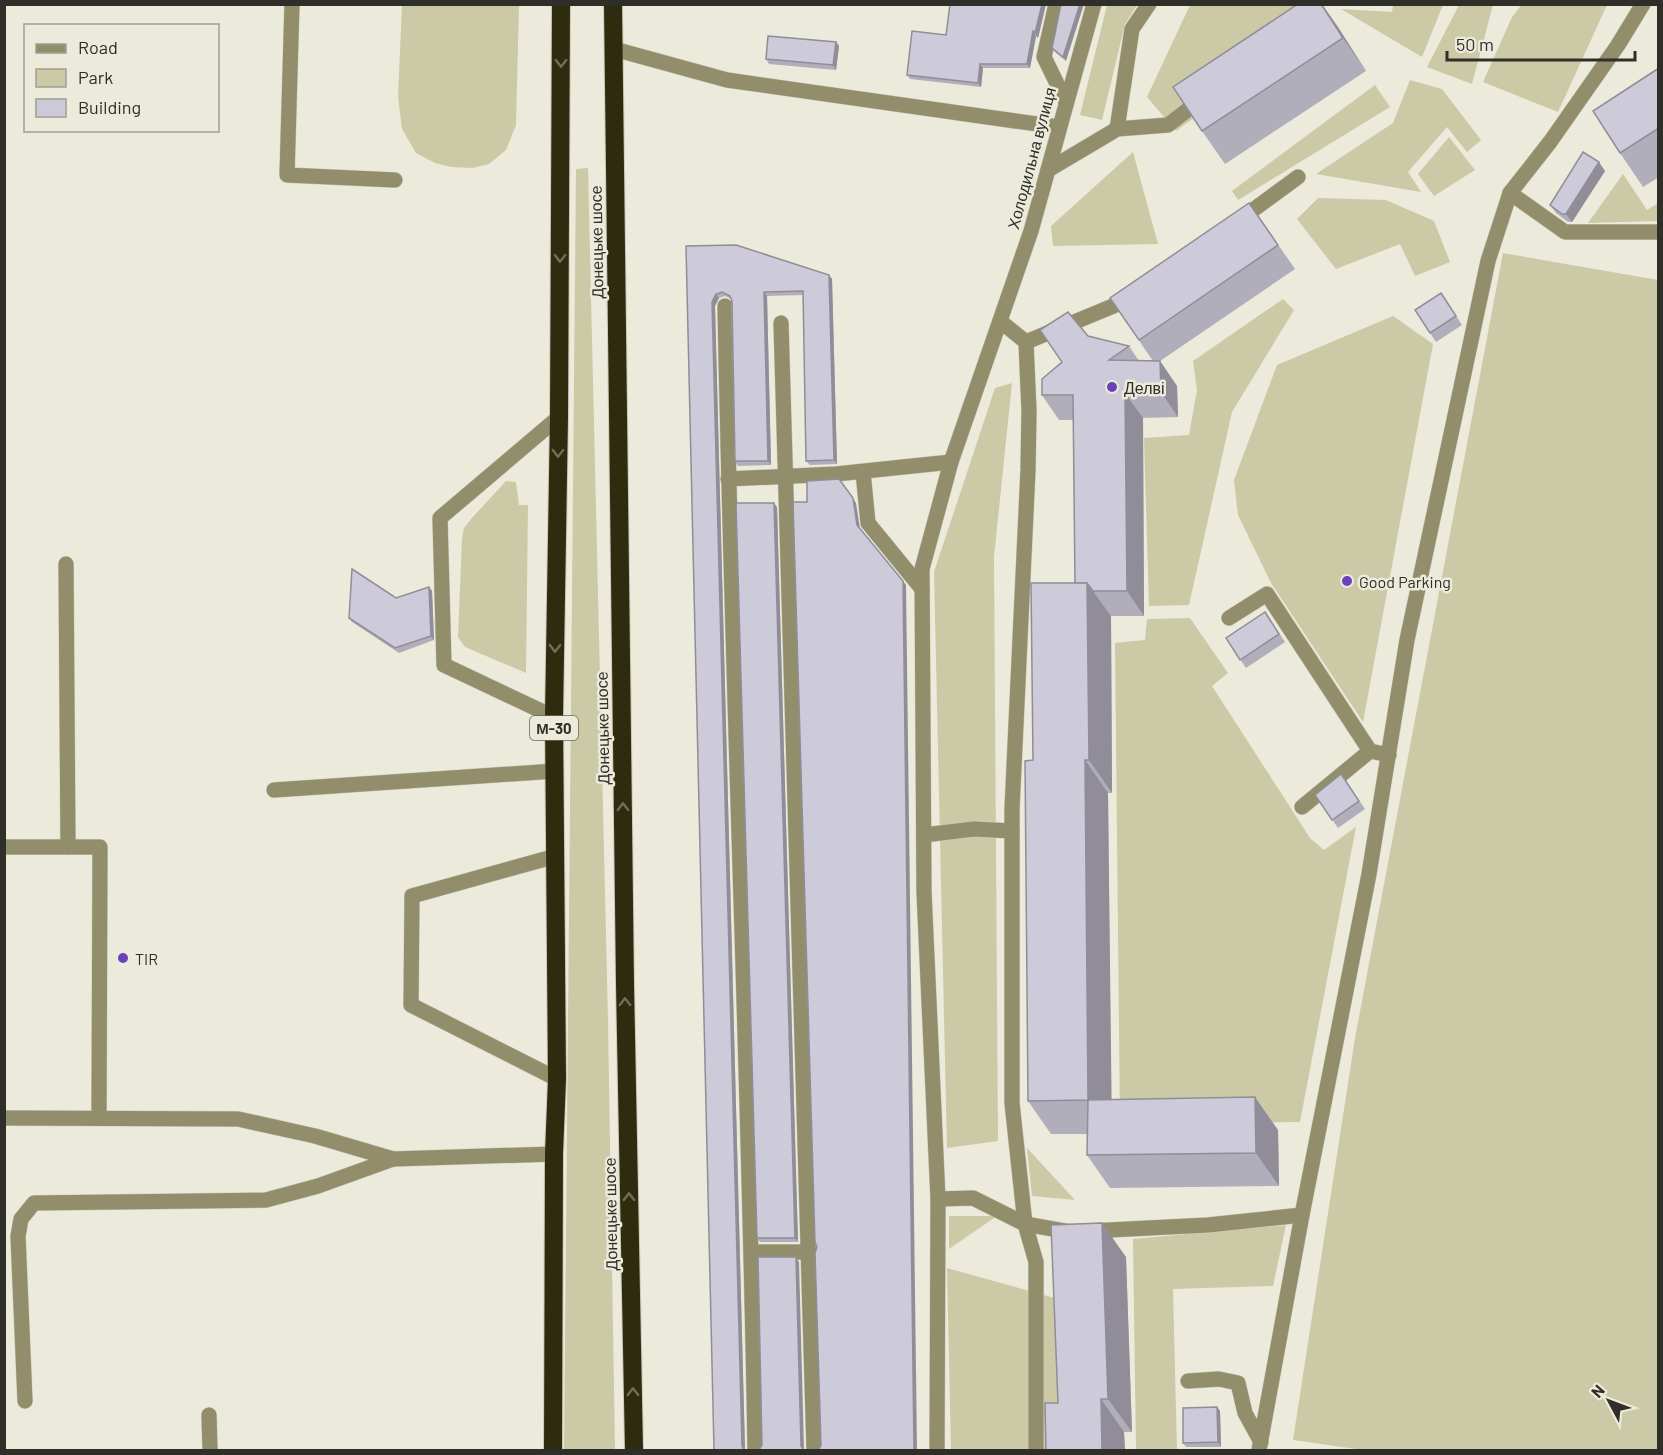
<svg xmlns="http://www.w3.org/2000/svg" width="1663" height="1455" viewBox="0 0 1663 1455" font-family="Barlow,sans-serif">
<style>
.green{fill:#ccc9a7}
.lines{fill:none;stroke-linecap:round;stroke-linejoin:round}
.minor-casing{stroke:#cac8ba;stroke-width:16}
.highway-casing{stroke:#cac8ba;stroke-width:20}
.minor{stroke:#928e6b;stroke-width:15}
.highway{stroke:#2e2b0f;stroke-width:18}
.wall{fill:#b0aebb}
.shaded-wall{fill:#908d98}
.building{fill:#cdcad9;stroke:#908d98;stroke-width:1.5}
.oneway{stroke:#706e56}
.poi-dot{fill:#6941b9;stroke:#eceada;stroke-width:2}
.labels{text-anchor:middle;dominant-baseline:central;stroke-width:5;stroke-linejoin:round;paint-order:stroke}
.shield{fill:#eceada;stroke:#68665d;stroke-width:1.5}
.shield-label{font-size:15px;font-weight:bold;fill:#2f2e28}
.street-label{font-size:16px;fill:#2f2e28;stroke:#eceada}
.poi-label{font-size:16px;fill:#2f2e28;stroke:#eceada;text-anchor:start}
</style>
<rect width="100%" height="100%" fill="#eceada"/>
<g class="green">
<polygon points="1522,4 1607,5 1558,112 1483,82 1512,17"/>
<polygon points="402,5 519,5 516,125 506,150 489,164 472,168 451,167 435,163 416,153 402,129 398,97"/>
<polygon points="1107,5 1137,5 1125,24 1102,120 1080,115"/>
<polygon points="1190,5 1303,5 1318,27 1176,131 1147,97"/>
<polygon points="1393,5 1443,5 1422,57 1341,9 1392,12"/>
<polygon points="1459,5 1493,5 1472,84 1427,67"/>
<polygon points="1410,80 1442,89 1481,140 1467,152 1447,127 1408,172 1421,192 1316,174 1393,123"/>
<polygon points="1375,85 1390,107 1238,200 1232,191"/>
<polygon points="1449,137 1475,170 1434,196 1418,174"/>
<polygon points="1133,152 1158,244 1053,246 1051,226"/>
<polygon points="588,168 608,1021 615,1450 564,1450 576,169"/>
<polygon points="1623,174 1647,210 1658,203 1658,221 1588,223"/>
<polygon points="1318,198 1386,200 1434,221 1450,262 1415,276 1400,244 1336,269 1297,219"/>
<polygon points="1503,253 1658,280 1658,1450 1363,1450 1293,1440 1355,1038"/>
<polygon points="1283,299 1294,310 1232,412 1189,605 1149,606 1144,438 1189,435 1197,390 1193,361"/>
<polygon points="1393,316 1433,344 1363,722 1271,583 1238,515 1234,480 1277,365"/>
<polygon points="1012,383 994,557 998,1141 947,1148 934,572 995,388"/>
<polygon points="506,481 516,482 519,505 528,505 526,673 465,647 458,637 462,539 464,528 471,519"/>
<polygon points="1190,618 1228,673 1212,686 1310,838 1324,850 1356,827 1300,1122 1120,1123 1115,643 1145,640 1147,619"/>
<polygon points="1027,1148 1075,1200 1032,1196"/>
<polygon points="949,1216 997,1216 949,1249"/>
<polygon points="1286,1225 1273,1286 1173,1289 1177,1450 1136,1450 1133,1239"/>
<polygon points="947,1268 1062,1300 1060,1450 951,1450"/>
</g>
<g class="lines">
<defs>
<g id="minor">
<polyline points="292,4 287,175 395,180"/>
<polyline points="1056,4 1044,57 1066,102"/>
<polyline points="614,49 727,80 1058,127"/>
<polyline points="1117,129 1132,29 1149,4"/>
<polyline points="1048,170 1117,129 1168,125 1203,98"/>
<polyline points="1510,193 1565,232 1658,232"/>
<polyline points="1238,221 1298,177"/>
<path d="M 725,306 C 732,688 749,1069 755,1450"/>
<polyline points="1000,321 1026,342 1029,411 1028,470 1012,809 1012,1103 1025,1224 1036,1262 1036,1450"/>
<polyline points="781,323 814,1450"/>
<polyline points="1026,342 1135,297"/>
<polyline points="863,472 868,523 922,589"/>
<polyline points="728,479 836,474 951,462"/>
<polyline points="66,564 68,847"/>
<polyline points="1229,618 1267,594 1370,751 1389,755"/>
<polyline points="554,717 444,665 440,518 559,417"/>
<polyline points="274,790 555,771"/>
<polyline points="1302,807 1370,751"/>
<polyline points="924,835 974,829 1012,831"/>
<polyline points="4,847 100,847 99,1118"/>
<polyline points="556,856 412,896 411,1005 557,1079"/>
<polyline points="4,1118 238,1119 315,1136 393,1159 554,1154"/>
<polyline points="938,1199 973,1198 1025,1224 1070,1232 1208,1225 1302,1215"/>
<polyline points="752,1252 810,1252"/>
<polyline points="1188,1381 1219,1379 1238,1383 1245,1413 1261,1442"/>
<polyline points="25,1401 18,1236 21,1219 34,1203 266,1200 318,1186 393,1159"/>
<polyline points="209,1415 210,1450"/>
<polyline points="937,1450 938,1199 924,892 922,569 951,462 1031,231 1094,4"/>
<polyline points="1259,1450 1302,1215 1369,874 1407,640 1488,261 1510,193 1550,142 1618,45 1643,4"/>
</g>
<g id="highway">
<polyline points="613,4 625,984 634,1450"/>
<polyline points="553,1450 554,1154 557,1079 554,717 559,417 561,4"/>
</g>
</defs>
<use href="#minor" class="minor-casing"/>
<use href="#highway" class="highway-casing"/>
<use href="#minor" class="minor"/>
<use href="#highway" class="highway"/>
</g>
<g class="wall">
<polygon points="950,4 1046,4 1038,38 1036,36 1030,68 983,68 981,87 910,79 907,75 946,35"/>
<polygon points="1061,4 1066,61 1055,52 1052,48"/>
<polygon points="1322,4 1366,71 1225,164 1202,131"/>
<polygon points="836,42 839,46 836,70 769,64 766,59"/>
<polygon points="1659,68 1659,177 1643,187 1620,153"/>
<polygon points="1605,171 1572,222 1568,222 1556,213 1550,205"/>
<polygon points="1249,203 1295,269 1160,361 1177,386 1178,417 1143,418 1144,616 1111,616 1112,793 1108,793 1111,1100 1278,1130 1279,1186 1110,1188 1087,1155 1087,1134 1051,1134 1028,1101 1033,760 1075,583 1073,420 1059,420 1042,395 1062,362 1088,336 1129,346 1139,361 1153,361 1110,298"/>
<polygon points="686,246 829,275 832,279 837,464 810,465 806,461 803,295 767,296 771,465 738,466 735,461 731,299 725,296 719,298 715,306 745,1450 714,1450"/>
<polygon points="1441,293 1462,325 1436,342 1415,310"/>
<polygon points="777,507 798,1242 760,1242 757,1238"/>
<polygon points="429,587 432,591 434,640 399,653 352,622 349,618 396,598"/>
<polygon points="1265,612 1285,642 1246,668 1226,638"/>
<polygon points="1341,774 1365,809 1338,828 1315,795"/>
<polygon points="1126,1257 1132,1432 1124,1432 1125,1450 1046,1450 1058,1403"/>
<polygon points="1217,1407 1220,1411 1221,1447 1186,1447 1183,1443"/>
</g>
<g class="shaded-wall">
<polygon points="1042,4 1046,4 1038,38 1035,33"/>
<polygon points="1080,4 1084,4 1066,61 1063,57"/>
<polygon points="1322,4 1338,27 1366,71 1343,38"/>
<polygon points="1033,31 1036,36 1030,68 1027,64"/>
<polygon points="836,42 839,46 836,70 833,65"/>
<polygon points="980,64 983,68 981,87 978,83"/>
<polygon points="1599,162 1605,171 1572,222 1566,214"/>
<polygon points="829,275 832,279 837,464 834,460"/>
<polygon points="764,292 767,296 771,465 768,461"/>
<polygon points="716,294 719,298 715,306 745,1450 744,1450 742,1446 712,302"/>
<polygon points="1160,361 1177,386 1178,417 1161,392"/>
<polygon points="1125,393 1143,418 1144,616 1127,591"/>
<polygon points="853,498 856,503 860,529 857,525"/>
<polygon points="774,503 777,507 798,1242 795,1238"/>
<polygon points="903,581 906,585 917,1450 914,1450"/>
<polygon points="1087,583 1111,616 1112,793 1089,760"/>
<polygon points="429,587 432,591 434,640 431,636"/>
<polygon points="1085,760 1108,793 1112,1134 1088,1100"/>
<polygon points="1255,1097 1278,1130 1279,1186 1256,1153"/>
<polygon points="1102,1223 1126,1257 1132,1432 1108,1399"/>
<polygon points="796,1257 799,1262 804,1450 801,1446"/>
<polygon points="1101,1399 1124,1432 1125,1450 1102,1450"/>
<polygon points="1217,1407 1220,1411 1221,1447 1218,1442"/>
</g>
<g class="building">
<polygon points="950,4 1042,4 1035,33 1033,31 1027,64 980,64 978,83 907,75 912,31 946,35"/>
<polygon points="1061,4 1080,4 1063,57 1052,48"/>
<polygon points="1298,4 1321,4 1343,38 1202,131 1173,87"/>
<polygon points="768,36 836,42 833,65 766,59"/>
<polygon points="1659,68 1659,128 1620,153 1593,111"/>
<polygon points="1583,152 1599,162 1566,214 1562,214 1550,205"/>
<polygon points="1249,203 1278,245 1139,340 1110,298"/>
<polygon points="736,245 829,275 834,460 806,461 803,291 764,292 768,461 735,461 732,301 730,296 722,292 716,294 712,302 742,1446 744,1450 714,1450 686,246"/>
<polygon points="1441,293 1456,316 1430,333 1415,310"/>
<polygon points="1068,312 1088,336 1129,346 1109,360 1160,361 1161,392 1125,393 1127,591 1093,591 1087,583 1075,583 1073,395 1042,395 1042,379 1062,362 1040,330"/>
<polygon points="839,479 853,498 857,525 903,581 914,1450 819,1450 821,1445 815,1253 817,1247 815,1242 793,502 807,502 807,481"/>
<polygon points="736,503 774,503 795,1238 757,1238"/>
<polygon points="352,569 396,598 429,587 431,636 395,648 349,618"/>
<polygon points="1031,583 1087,583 1089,760 1085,760 1088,1100 1028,1101 1025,761 1033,760"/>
<polygon points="1265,612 1279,634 1240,660 1226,638"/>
<polygon points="1341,774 1359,801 1332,820 1315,795"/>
<polygon points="1255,1097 1256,1153 1087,1155 1088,1100"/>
<polygon points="1102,1223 1108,1399 1101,1399 1102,1450 1046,1450 1045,1403 1058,1403 1051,1225"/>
<polygon points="758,1257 796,1257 801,1446 804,1450 759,1450 762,1445"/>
<polygon points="1217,1407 1218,1442 1183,1443 1183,1408"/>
</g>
<defs><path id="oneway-chevron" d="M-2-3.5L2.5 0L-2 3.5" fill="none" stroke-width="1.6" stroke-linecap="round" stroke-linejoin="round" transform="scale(1.5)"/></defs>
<g class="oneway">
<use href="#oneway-chevron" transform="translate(561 63) rotate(90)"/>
<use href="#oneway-chevron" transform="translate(560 258) rotate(91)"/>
<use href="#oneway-chevron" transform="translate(558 453) rotate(91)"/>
<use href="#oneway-chevron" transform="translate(555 648) rotate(91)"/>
<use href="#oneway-chevron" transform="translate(623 807) rotate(-91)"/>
<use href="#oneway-chevron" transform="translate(625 1002) rotate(-91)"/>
<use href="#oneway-chevron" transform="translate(629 1197) rotate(-91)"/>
<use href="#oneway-chevron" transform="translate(633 1392) rotate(-91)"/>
</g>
<g class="poi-dot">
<circle cx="1112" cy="387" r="6"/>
<circle cx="1347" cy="581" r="6"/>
<circle cx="123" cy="958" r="6"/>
</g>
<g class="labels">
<rect class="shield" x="530" y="716" width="48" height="24" rx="4.5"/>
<g class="shield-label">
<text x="554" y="728">М-30</text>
</g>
<g class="street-label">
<text transform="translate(1031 158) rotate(-75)">Холодильна вулиця</text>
<text transform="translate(596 242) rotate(-91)">Донецьке шосе</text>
<text transform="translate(602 728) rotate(-91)">Донецьке шосе</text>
<text transform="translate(610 1214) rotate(-91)">Донецьке шосе</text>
</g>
<g class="poi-label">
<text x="1124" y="387">Делві</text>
<text x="1359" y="581">Good Parking</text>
<text x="135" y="958">TIR</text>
</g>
</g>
<rect width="1663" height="1455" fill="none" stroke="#2f2e28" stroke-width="12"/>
<rect x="24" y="24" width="195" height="108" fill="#eceada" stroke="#a09f93" stroke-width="1.5"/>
<rect x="36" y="44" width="30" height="9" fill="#928e6b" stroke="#a09f93" stroke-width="1.5"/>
<text x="78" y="54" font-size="18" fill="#2f2e28">Road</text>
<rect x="36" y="69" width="30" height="18" fill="#ccc9a7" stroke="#a09f93" stroke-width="1.5"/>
<text x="78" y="84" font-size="18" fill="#2f2e28">Park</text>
<rect x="36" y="99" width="30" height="18" fill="#cdcad9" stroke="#a09f93" stroke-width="1.5"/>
<text x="78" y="114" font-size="18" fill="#2f2e28">Building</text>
<g transform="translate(1609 1401) rotate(311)" stroke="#eceada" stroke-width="4.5" paint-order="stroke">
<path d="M0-4.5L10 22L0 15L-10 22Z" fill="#2f2e28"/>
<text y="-9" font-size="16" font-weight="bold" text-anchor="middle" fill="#2f2e28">N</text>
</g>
<path d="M1447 51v9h188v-9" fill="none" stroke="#2f2e28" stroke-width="3"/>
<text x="1456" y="51" font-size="18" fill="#2f2e28" stroke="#eceada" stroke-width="4.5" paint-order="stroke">50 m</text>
</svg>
